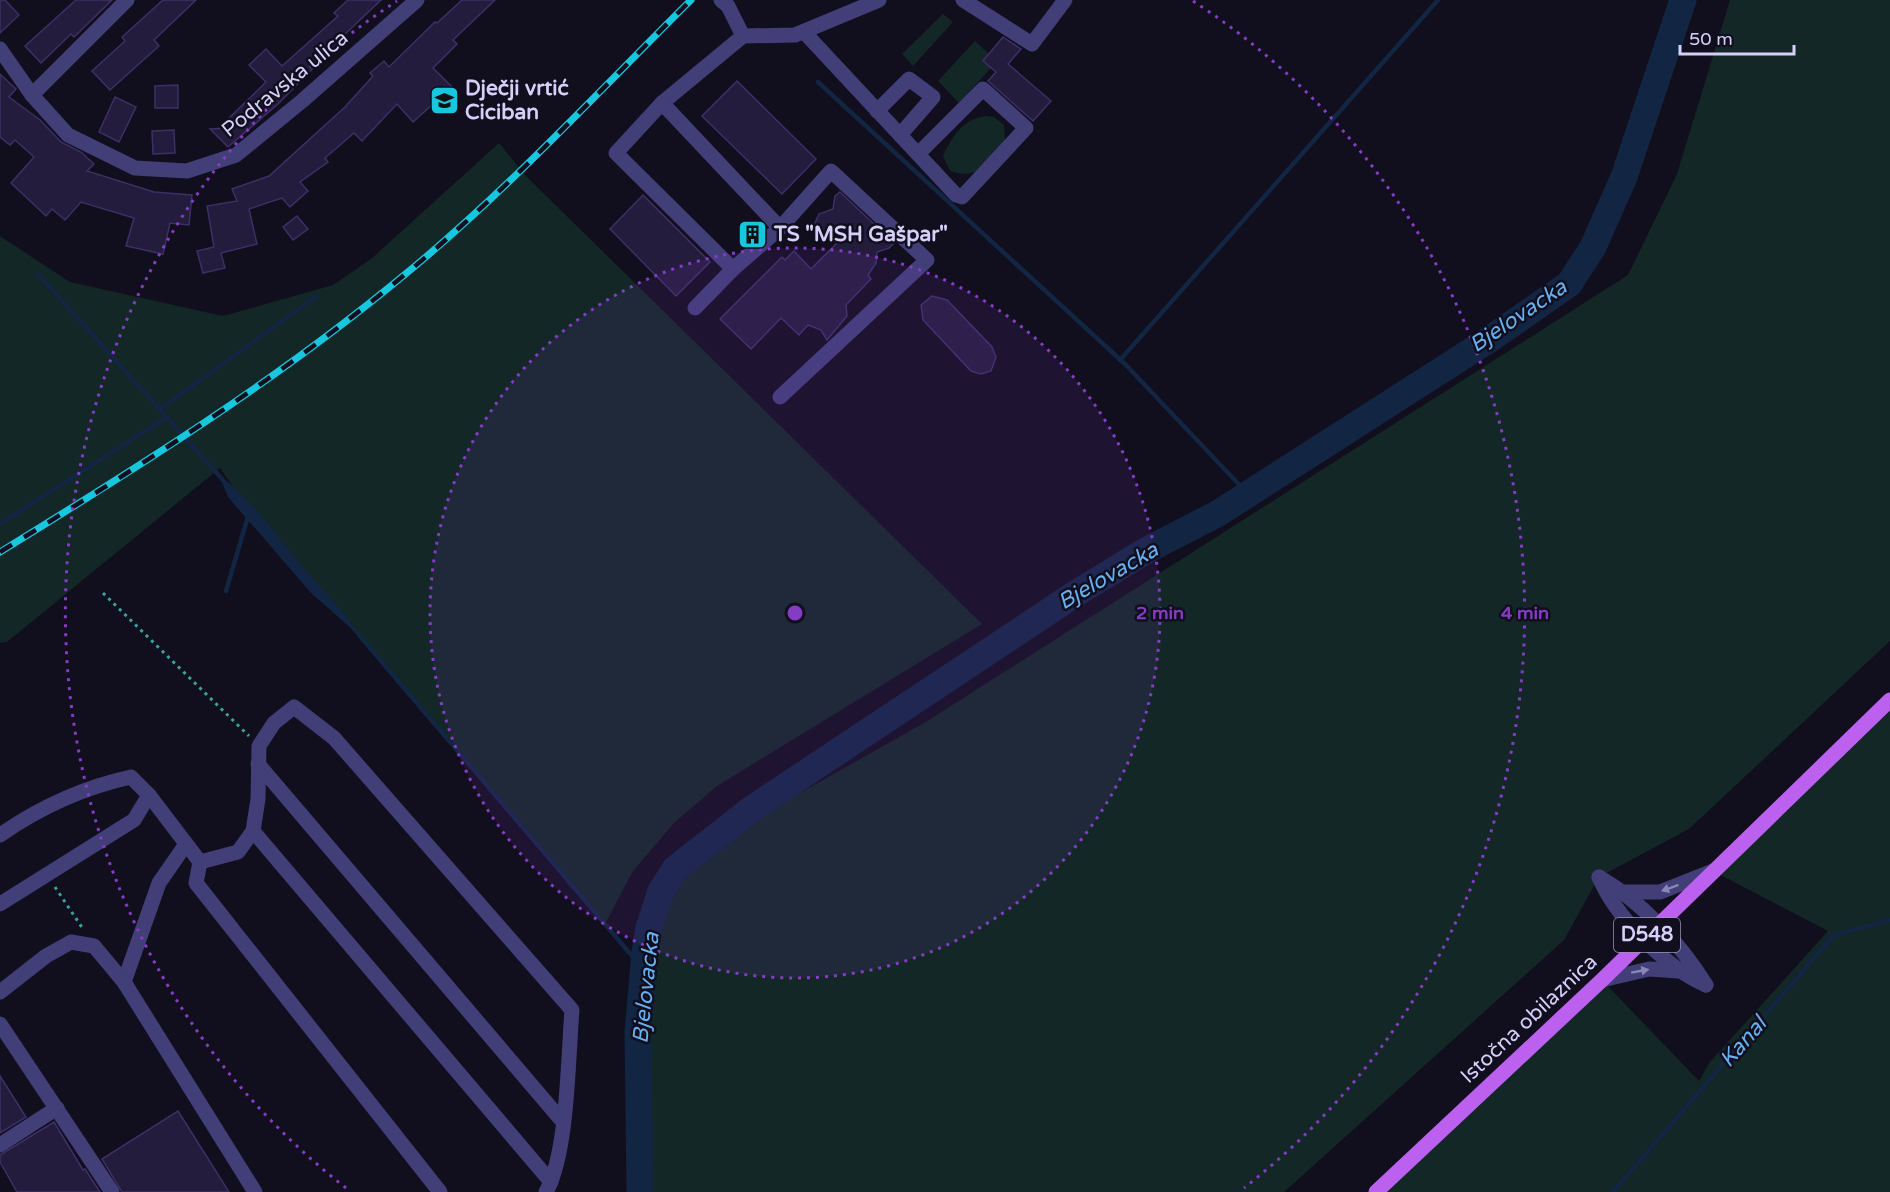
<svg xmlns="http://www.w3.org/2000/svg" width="1890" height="1192" viewBox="0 0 1890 1192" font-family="'Varela Round',sans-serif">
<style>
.green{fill:#122726}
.water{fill:#122542}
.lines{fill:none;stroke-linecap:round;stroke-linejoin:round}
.stream{stroke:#122542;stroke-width:4.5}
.river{stroke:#122542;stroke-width:27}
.building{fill:#231c3c;stroke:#3c3066;stroke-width:1.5}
.path{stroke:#39a49f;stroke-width:3;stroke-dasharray:3 4.5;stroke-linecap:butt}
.minor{stroke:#413e78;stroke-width:15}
.major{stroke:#bc61ef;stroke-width:15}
.rail-casing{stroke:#17c7df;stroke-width:7}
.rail{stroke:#110e1d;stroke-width:4.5;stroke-dasharray:14;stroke-linecap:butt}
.oneway{fill:#8b86b9}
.ring{fill:none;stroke:#843cc5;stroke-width:3;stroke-dasharray:3 6}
.labels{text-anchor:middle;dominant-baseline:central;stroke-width:5;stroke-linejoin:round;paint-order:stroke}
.shield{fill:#110e1d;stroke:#9a95b8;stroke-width:1.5}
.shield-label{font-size:20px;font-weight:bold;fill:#d5cffa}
.street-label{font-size:21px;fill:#d5cffa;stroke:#110e1d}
.poi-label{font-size:21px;font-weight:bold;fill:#d5cffa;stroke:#110e1d;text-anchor:start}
.water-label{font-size:22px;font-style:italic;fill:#68aff0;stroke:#110e1d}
.centre{fill:#843cc5;stroke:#110e1d;stroke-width:3}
.ring-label{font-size:18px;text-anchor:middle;font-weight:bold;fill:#843cc5;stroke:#110e1d;stroke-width:5;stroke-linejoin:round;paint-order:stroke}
</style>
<rect width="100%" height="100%" fill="#110e1d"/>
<g class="green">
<path d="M 1730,0 L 1890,0 L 1890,641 L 1689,829 L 1599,877 L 1564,940 L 1284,1192 L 640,1192 C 639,1123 636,1054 642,985 C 645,954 648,921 661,891 C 669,874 682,863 697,851 L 924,723 L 1628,275 L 1677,174 Z"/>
<polygon points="943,14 953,22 913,66 902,54"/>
<polygon points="975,41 989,54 983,61 991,68 959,103 938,81"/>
<path d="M 986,116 L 994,117 L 1004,125 L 1005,140 C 987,162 981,181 950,171 L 943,156 C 953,135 963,119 986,116 Z"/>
<polygon points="499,143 526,176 982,624 717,786 675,822 633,871 605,924 250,511 220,468 7,642 0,643 0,236 70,282 223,316 333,285 371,259"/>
<polygon points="1890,700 1890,1192 1372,1192 1602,980 1699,1081 1709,1063 1828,931 1713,871"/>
</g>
<path class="water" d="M 219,475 C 252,499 277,536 303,567 C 324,591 345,612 362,638 L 311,593 L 228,497 Z"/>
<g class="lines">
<g class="stream">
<polyline points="818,82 1125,364 1248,494"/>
<polyline points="38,274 223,480"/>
<polyline points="1120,360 1438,0"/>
<polyline points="160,409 317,296"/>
<polyline points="0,524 167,417"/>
<polyline points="226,591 249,513"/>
<polyline points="359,635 644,970"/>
<polyline points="1613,1192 1834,935 1890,920"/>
</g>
<polyline class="river" points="640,1192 638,1032 645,952 649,928 661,891 675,869 753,808 1075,594 1147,550 1217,514 1490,339 1569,284 1593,247 1624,177 1683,0"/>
</g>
<g class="building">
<polygon points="0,0 5,0 19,15 0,33"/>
<polygon points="76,0 112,0 74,37 71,34 41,63 25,46"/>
<polygon points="163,0 196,0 154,40 159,46 110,90 92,71 125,41 122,37"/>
<polygon points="348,0 381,0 342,37 345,41 329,56 327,54 278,104 228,147 210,129 227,128 227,120 266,82 249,65 266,49 282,66 338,16 334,13"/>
<polygon points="462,0 495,0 453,40 457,44 433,68 454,89 436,107 433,104 413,122 397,104 362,141 354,133 325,158 328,162 300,182 308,191 290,207 282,198 249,209 257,244 221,253 225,268 203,273 197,251 214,247 207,206 237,201 232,189 269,176 345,107 373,76 370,73 384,61 389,67 435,22 437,23"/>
<polygon points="1003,37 1021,49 1008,64 1051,101 1033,121 988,81 996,72 983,61"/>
<polygon points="0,74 16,89 9,97 40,120 61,142 81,152 94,164 87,171 154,192 192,195 189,225 170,223 163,254 126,246 134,218 81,202 65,220 52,209 46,216 11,183 34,157 15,140 10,145 0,137"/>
<polygon points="737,81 816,159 782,194 702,116"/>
<polygon points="178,85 178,108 155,108 155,86"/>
<polygon points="115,97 136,107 119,142 99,132"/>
<polygon points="174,130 175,153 153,154 152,131"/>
<polygon points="840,192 894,243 889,248 877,252 876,263 868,275 871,279 846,305 847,316 827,340 821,330 808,325 799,335 781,318 751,349 720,319 782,257 785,260 794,251 811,269 841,239 820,232 815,223 819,214 833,209 835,196"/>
<polygon points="643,195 710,262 676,296 610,229"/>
<polygon points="297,216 308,229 293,240 283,227"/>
<polygon points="932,296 947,300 992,347 996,357 991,371 981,374 971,371 923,320 921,305"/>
<polygon points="0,1076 26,1117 0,1133"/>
<polygon points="178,1111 229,1192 122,1192 102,1159"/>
<polygon points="54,1122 83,1170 85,1169 100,1192 17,1192 0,1162 0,1155"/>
</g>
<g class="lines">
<g class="path">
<polyline points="103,593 249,736"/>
<polyline points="55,887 83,929"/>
</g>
<g class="minor">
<polyline points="721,0 728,6 743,36 662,103 616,153 733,269 780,228"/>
<polyline points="963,0 1032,44 1065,0"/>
<polyline points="804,32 956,195 962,197 1026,128 983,89 918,154"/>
<polyline points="743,36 795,35 879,0"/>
<polyline points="0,49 32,95 68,135 135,168 187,171 236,155 302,101 417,0"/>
<polyline points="32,95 127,0"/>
<polyline points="662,103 780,228 831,171 927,260 780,397"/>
<polyline points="877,111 909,79 933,97 900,135"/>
<polyline points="695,308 733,269"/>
<polyline points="258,764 563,1122"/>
<path d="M 149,795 L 200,862 L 238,852 L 253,831 L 258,799 L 259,746 L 274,723 L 294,707 L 334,738 L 572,1010 C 568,1057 568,1153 546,1192"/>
<polyline points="253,831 551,1182"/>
<path d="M 0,835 C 39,808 85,787 131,777 L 149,795 L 134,820 L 0,904"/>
<polyline points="200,862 196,883 440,1192"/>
<path d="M 1599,877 C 1615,916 1666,968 1706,985"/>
<path d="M 1599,877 C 1642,902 1680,943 1706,985"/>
<polyline points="1625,892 1660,892 1713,871"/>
<polyline points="1602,980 1649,969 1678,971"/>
<polyline points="124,982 159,883 186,844"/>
<polyline points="0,992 46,956 71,942 94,946 124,982 255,1192"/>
<polyline points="0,1024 112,1192"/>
<polyline points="0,1145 57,1108"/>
</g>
<polyline class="major" points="1376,1192 1602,980 1890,700"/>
<defs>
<path id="rail" d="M 0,552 C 140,466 276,381 403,276 C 506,192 597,93 691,0"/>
</defs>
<use href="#rail" class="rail-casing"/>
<use href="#rail" class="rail"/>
</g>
<defs><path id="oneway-solid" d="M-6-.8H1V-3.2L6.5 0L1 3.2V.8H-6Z" transform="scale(1.5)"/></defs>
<g class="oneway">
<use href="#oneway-solid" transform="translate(1670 888) rotate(160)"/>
<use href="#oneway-solid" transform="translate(1640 971) rotate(-10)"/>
</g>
<circle cx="795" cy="613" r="365" fill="#843cc5" fill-opacity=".12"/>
<g class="ring">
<circle cx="795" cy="613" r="365"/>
<path d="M346 1188A730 730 0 0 1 397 1M1193 1A730 730 0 0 1 1244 1188"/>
</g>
<defs>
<symbol id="school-square" viewBox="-11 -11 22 22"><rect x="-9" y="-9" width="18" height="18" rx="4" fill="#17c7df" stroke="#110e1d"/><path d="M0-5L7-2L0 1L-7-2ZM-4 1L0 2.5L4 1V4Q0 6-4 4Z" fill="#111"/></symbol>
<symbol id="building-square" viewBox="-11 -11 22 22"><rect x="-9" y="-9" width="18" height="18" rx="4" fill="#17c7df" stroke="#110e1d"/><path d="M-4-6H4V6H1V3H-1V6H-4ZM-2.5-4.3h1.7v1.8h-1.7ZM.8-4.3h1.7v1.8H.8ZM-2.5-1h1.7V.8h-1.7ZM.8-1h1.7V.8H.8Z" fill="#111"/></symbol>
</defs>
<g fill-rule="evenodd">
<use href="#school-square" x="428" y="84" width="33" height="33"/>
<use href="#building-square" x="736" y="218" width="33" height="33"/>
</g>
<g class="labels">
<rect class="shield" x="1614" y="918" width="66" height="34" rx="4.5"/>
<g class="shield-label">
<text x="1647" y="935">D548</text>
</g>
<g class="street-label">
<text transform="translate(285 84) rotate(-39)">Podravska ulica</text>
<text transform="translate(1529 1019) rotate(-43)">Istočna obilaznica</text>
</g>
<g class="poi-label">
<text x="465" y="88">Dječji vrtić<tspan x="465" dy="24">Ciciban</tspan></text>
<text x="774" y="234">TS "MSH Gašpar"</text>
</g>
<g class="water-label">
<text transform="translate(1518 316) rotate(-34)">Bjelovacka</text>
<text transform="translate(1108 576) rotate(-30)">Bjelovacka</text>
<text transform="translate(646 988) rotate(-84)">Bjelovacka</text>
<text transform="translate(1743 1042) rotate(-49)">Kanal</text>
</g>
</g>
<circle cx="795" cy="613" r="9" class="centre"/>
<g class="ring-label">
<text x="1160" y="619">2 min</text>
<text x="1525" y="619">4 min</text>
</g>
<path d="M1680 45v9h114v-9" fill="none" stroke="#d5cffa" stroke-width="3"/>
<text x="1689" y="45" font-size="18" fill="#d5cffa" stroke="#110e1d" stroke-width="4.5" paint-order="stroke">50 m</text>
</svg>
